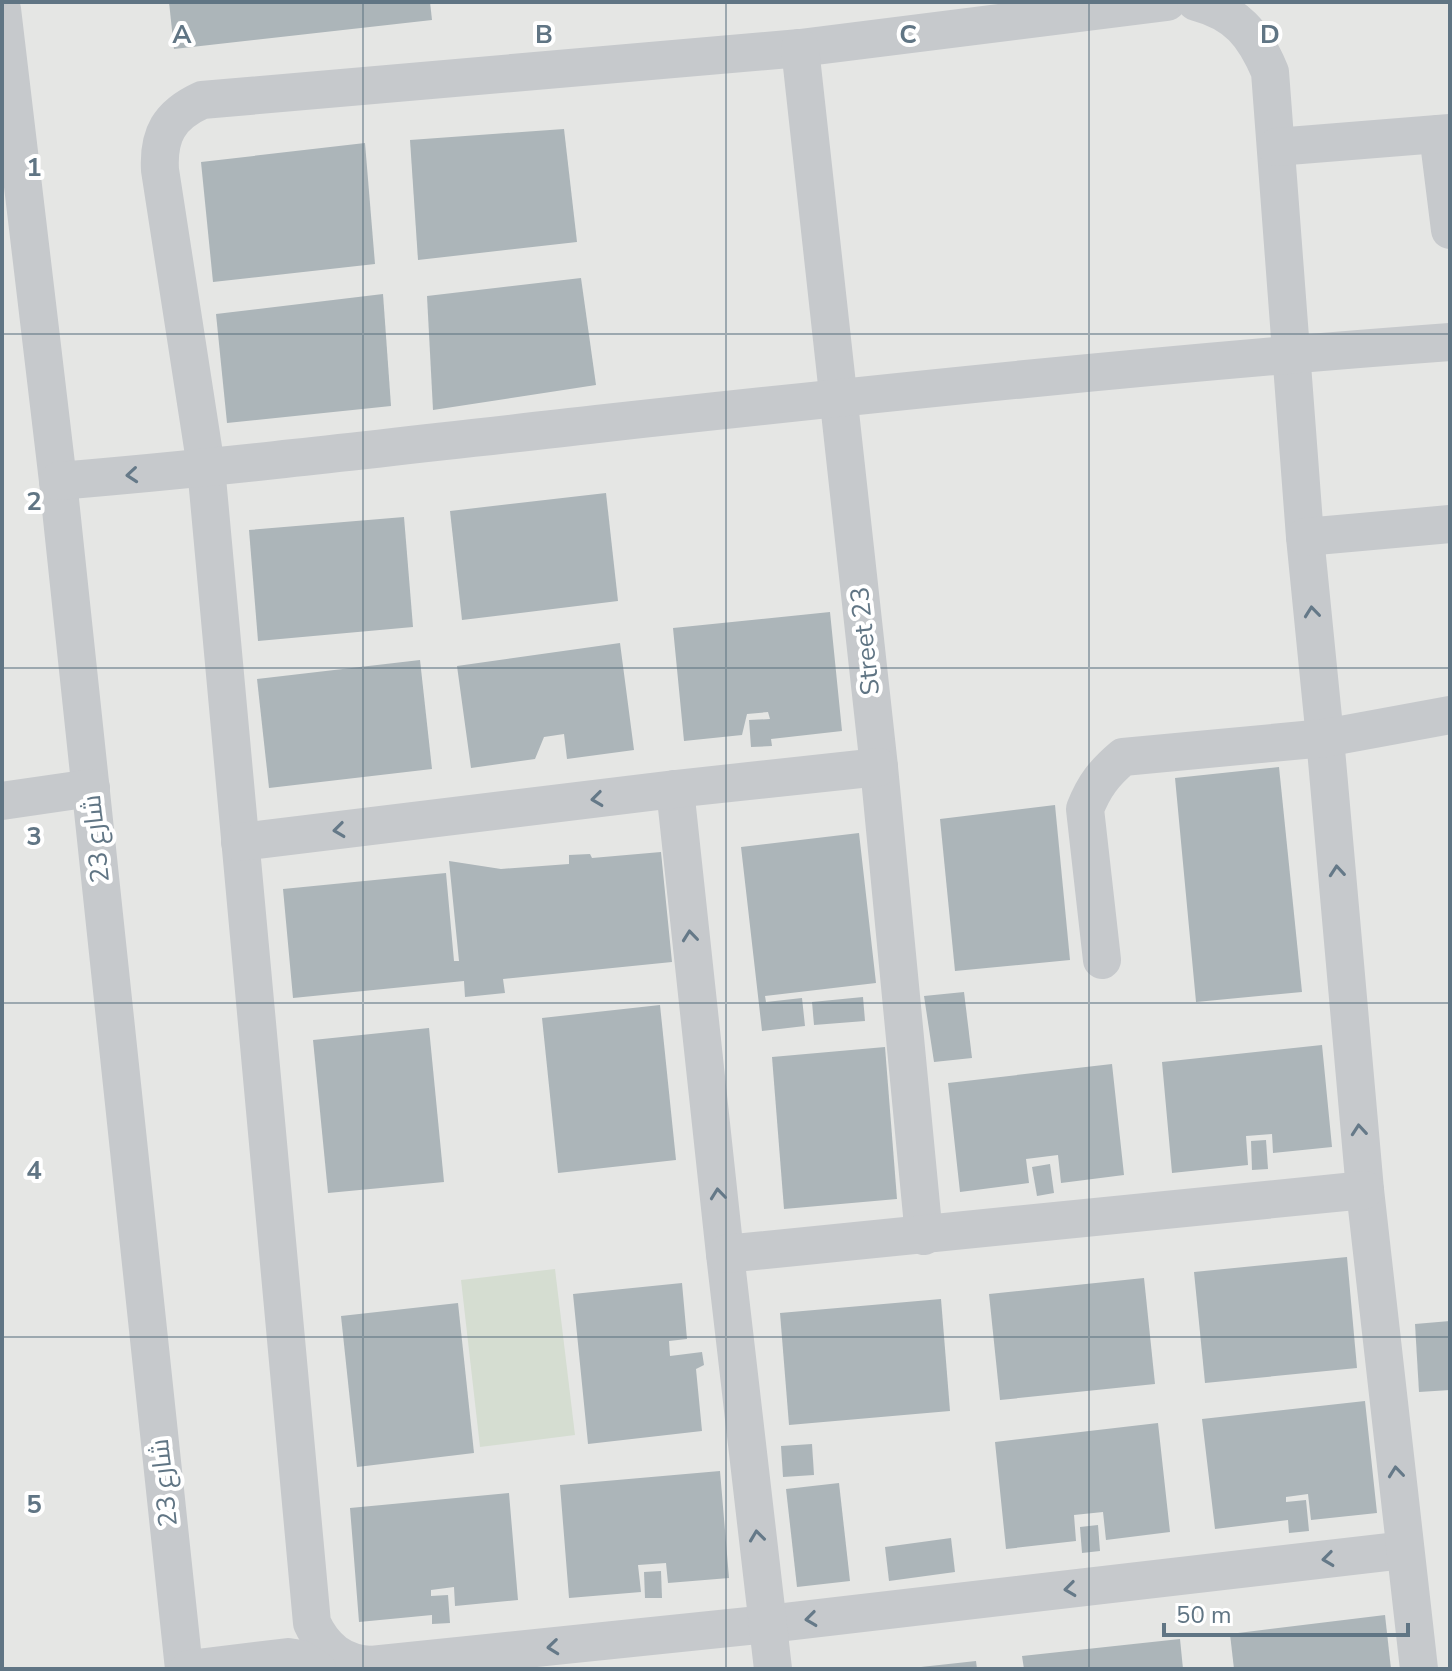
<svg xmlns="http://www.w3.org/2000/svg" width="1452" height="1671" viewBox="0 0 1452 1671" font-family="'Nunito Sans',Cairo,sans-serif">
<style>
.built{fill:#e5e6e4}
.green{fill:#d5ddd1}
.building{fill:#acb5b9}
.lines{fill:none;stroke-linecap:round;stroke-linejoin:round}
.minor{stroke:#c6c9cc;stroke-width:38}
.oneway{stroke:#657988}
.grid{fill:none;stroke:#607584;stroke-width:2;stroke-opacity:0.55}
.labels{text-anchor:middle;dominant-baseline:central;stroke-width:8;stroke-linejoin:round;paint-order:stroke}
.street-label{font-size:26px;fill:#607584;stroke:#fff}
.grid-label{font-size:26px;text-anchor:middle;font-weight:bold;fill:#607584;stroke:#fff;stroke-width:8;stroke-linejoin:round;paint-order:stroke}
</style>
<rect width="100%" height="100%" fill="#f5f5f0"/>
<rect class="built" x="2" y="2" width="1448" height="1667"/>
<polygon class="green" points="555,1269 575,1435 480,1447 461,1280"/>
<g class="building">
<polygon points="169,2 430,2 432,20 174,49"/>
<polygon points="564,129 577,242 418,260 410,140"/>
<polygon points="365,143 375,264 213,282 201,162"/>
<polygon points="581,278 596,385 433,410 427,296"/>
<polygon points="383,294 391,406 227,423 216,314"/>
<polygon points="606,493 618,601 462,620 450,511"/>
<polygon points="404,517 413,627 258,641 249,530"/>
<polygon points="830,612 842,731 771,739 772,746 751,747 749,720 770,719 768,712 747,714 742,735 684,741 673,628"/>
<polygon points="620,643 634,750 567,759 564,734 544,737 535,759 471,768 457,666"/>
<polygon points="420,660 432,769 269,788 257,679"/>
<polygon points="1279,767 1302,992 1196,1002 1175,778"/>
<polygon points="1055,805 1070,960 955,971 940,819"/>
<polygon points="859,833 876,983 765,996 766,1002 802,998 805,1026 762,1031 741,847"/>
<polygon points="661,852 672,962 503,979 505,993 465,997 464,981 293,998 283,889 446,873 454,961 459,961 449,861 501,869 569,864 569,855 590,854 592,858"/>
<polygon points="964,992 972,1058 934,1062 924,996"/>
<polygon points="863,997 865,1021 814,1025 812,1002"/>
<polygon points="660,1005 676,1160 558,1173 542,1018"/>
<polygon points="429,1028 444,1182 328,1193 313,1040"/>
<polygon points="1322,1045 1332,1147 1273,1153 1272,1134 1246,1136 1248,1165 1172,1173 1162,1062"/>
<polygon points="885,1047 897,1199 784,1209 772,1057"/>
<polygon points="1112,1064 1124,1175 1061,1183 1058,1155 1026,1159 1029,1183 960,1192 948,1083"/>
<polygon points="1266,1140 1268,1169 1252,1170 1251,1141"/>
<polygon points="1050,1164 1054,1193 1037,1196 1032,1167"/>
<polygon points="1347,1257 1357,1368 1205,1383 1194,1272"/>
<polygon points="1144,1278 1155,1384 1000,1400 989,1294"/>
<polygon points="682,1283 687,1339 669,1341 670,1356 702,1352 704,1365 696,1369 702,1431 588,1444 573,1294"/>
<polygon points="941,1299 950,1411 789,1425 780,1313"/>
<polygon points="458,1303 474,1453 357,1467 341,1316"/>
<polygon points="1450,1321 1450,1390 1419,1392 1415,1324"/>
<polygon points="1365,1401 1377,1513 1311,1520 1308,1494 1286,1497 1286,1502 1306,1500 1309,1531 1289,1533 1288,1520 1215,1529 1202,1419"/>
<polygon points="1158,1423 1170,1532 1106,1540 1103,1512 1074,1515 1076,1541 1006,1549 995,1442"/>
<polygon points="812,1444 814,1475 783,1477 781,1446"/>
<polygon points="720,1471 729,1578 668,1583 666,1563 638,1565 641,1592 569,1598 560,1485"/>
<polygon points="839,1483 850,1581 797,1587 786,1489"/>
<polygon points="509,1493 518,1600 455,1606 454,1587 431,1590 431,1596 448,1595 450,1623 432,1624 432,1615 359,1622 350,1508"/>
<polygon points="1098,1525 1100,1551 1082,1553 1080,1527"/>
<polygon points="951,1538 955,1572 889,1581 885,1547"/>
<polygon points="661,1571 662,1598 645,1598 644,1572"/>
<polygon points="1385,1615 1391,1669 1234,1669 1230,1634"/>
<polygon points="1180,1639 1183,1669 1024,1669 1022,1656"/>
<polygon points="976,1661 977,1669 921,1669 921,1667"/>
</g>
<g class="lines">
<g class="minor">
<path d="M 1167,2 L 800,48 L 202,100 C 169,115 158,135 160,170 L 206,467 L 312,1623 C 324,1649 342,1663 371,1665 L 768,1624 L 1405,1550"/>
<path d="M 1196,2 C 1237,13 1254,34 1270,72 L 1305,537 L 1325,738 L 1365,1190 L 1419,1669"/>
<polyline points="2,9 58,481 184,1669"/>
<polyline points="800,48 879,767 924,1236"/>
<polyline points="1438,134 1450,230"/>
<polyline points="1276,147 1450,133"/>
<path d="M 58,481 C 238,466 417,444 597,424 C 881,393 1165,363 1450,342"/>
<polyline points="1305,537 1450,524"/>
<polyline points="675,789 725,1254 773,1669"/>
<polyline points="2,801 91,788"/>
<polyline points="240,842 675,789 879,767"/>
<path d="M 1102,960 L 1085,809 C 1094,786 1104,773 1123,757 L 1325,738 L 1450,715"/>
<polyline points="725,1254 1365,1190"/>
<polyline points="189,1669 288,1657 301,1659 317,1669"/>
</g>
</g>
<defs><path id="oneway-chevron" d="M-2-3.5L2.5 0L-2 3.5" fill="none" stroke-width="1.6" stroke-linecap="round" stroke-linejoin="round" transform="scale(2)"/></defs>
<g class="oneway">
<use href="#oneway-chevron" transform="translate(132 475) rotate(175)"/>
<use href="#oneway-chevron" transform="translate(1312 612) rotate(-96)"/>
<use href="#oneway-chevron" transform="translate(597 799) rotate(173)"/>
<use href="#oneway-chevron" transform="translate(339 830) rotate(173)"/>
<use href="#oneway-chevron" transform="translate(1337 871) rotate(-95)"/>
<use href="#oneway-chevron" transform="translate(690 936) rotate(-96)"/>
<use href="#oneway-chevron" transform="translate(1359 1130) rotate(-95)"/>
<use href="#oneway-chevron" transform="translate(718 1194) rotate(-96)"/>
<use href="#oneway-chevron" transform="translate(1396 1472) rotate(-96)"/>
<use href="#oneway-chevron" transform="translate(757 1536) rotate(-97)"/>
<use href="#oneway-chevron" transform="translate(1328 1559) rotate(173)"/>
<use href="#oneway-chevron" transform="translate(1070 1589) rotate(173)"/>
<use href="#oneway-chevron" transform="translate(811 1619) rotate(173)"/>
<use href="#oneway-chevron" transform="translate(553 1647) rotate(174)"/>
</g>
<path class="grid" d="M 363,2 L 363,1669M 726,2 L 726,1669M 1089,2 L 1089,1669M 2,334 L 1450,334M 2,668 L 1450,668M 2,1003 L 1450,1003M 2,1337 L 1450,1337"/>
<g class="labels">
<g class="street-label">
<text transform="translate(865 641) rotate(-96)">Street 23</text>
<text transform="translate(96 839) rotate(-96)">شارع 23</text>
<text transform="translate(164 1483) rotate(-96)">شارع 23</text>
</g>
</g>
<g class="grid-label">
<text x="182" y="43">A</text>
<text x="544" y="43">B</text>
<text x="908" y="43">C</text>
<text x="1270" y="43">D</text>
<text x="34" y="176">1</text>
<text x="34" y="510">2</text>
<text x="34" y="845">3</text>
<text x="34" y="1179">4</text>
<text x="34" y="1513">5</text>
</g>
<rect width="1452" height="1671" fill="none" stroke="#607584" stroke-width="8"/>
<path d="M1164 1623v12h244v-12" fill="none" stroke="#607584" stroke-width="4"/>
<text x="1176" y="1623" font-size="24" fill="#607584" stroke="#ffffff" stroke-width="6" paint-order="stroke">50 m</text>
</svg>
